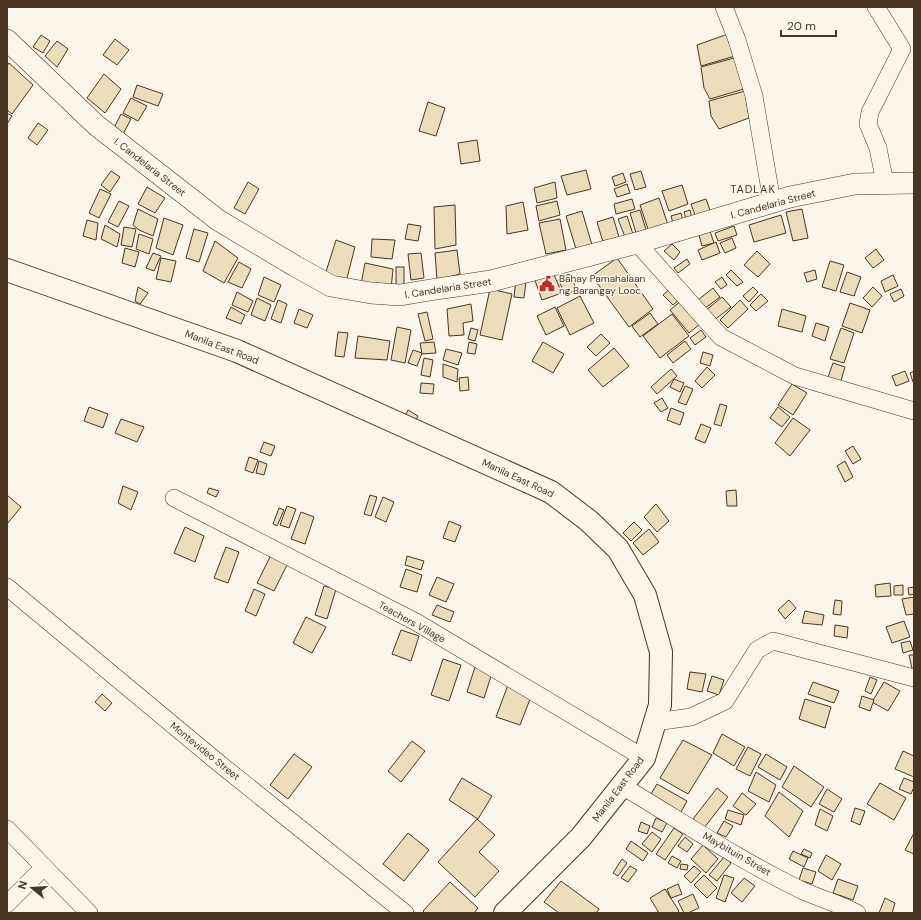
<svg xmlns="http://www.w3.org/2000/svg" width="921" height="920" viewBox="0 0 921 920" font-family="'DM Sans',sans-serif">
<style>
.building{fill:#ecdcbc;stroke:#4a3520}
.lines{fill:none;stroke-linecap:round;stroke-linejoin:round}
.minor-casing{stroke:#4a3520;stroke-width:18}
.tertiary-casing{stroke:#4a3520;stroke-width:22}
.primary-casing{stroke:#4a3520;stroke-width:24}
.minor{stroke:#fbf6e9;stroke-width:17}
.tertiary{stroke:#fbf6e9;stroke-width:21}
.primary{stroke:#fbf6e9;stroke-width:22}
.labels{text-anchor:middle;dominant-baseline:central;stroke-width:3;stroke-linejoin:round;paint-order:stroke}
.street-label{font-size:10px;fill:#4a3520;stroke:#fbf6e9}
.poi-label{font-size:10px;fill:#4a3520;stroke:#fbf6e9;text-anchor:start}
.neighbourhood-label{font-size:11px;letter-spacing:1px;fill:#4a3520;stroke:#fbf6e9}
</style>
<rect width="100%" height="100%" fill="#fbf6e9"/>
<g class="building">
<polygon points="728,34 735,56 701,66 697,45"/>
<polygon points="41,35 50,41 43,53 33,47"/>
<polygon points="115,39 129,50 117,65 103,55"/>
<polygon points="57,41 68,49 57,67 45,56"/>
<polygon points="734,58 744,89 710,99 704,88 701,67"/>
<polygon points="9,63 33,85 12,114 7,110 7,66"/>
<polygon points="104,74 121,89 105,113 87,98"/>
<polygon points="137,85 163,94 158,106 133,97"/>
<polygon points="745,91 749,118 719,129 711,116 709,101"/>
<polygon points="131,98 147,106 138,121 123,113"/>
<polygon points="428,102 445,108 436,136 419,131"/>
<polygon points="7,113 12,116 7,124"/>
<polygon points="121,114 131,119 121,138 112,132"/>
<polygon points="38,123 48,130 37,145 28,138"/>
<polygon points="477,140 480,161 461,164 458,143"/>
<polygon points="586,170 591,189 567,195 561,176"/>
<polygon points="111,171 120,177 110,192 101,185"/>
<polygon points="641,171 646,187 635,190 630,174"/>
<polygon points="623,173 626,182 615,186 612,177"/>
<polygon points="248,182 259,189 245,214 234,208"/>
<polygon points="555,182 557,198 537,203 534,188"/>
<polygon points="627,184 630,193 617,197 614,189"/>
<polygon points="682,185 688,204 669,211 662,191"/>
<polygon points="147,187 165,198 155,213 138,204"/>
<polygon points="100,189 111,194 99,218 89,213"/>
<polygon points="659,198 668,225 649,232 640,205"/>
<polygon points="632,199 635,209 616,214 614,204"/>
<polygon points="706,199 711,213 696,218 691,204"/>
<polygon points="119,201 129,206 118,227 108,222"/>
<polygon points="557,201 560,215 539,221 536,206"/>
<polygon points="523,202 528,230 507,234 506,206"/>
<polygon points="455,205 456,245 435,249 434,207"/>
<polygon points="138,209 158,219 153,236 139,230 133,225"/>
<polygon points="802,209 808,238 793,241 786,212"/>
<polygon points="640,210 647,233 637,236 630,213"/>
<polygon points="690,210 693,222 687,223 684,212"/>
<polygon points="582,211 592,245 576,249 566,216"/>
<polygon points="681,213 684,224 674,227 671,216"/>
<polygon points="781,215 786,233 754,242 749,225"/>
<polygon points="627,216 633,234 625,237 618,219"/>
<polygon points="613,217 619,237 603,242 597,222"/>
<polygon points="164,218 183,225 173,255 156,248"/>
<polygon points="560,219 566,250 546,254 539,223"/>
<polygon points="87,220 98,223 96,240 83,236"/>
<polygon points="408,224 421,226 418,241 405,239"/>
<polygon points="105,225 120,234 117,247 101,239"/>
<polygon points="734,226 737,235 718,241 715,233"/>
<polygon points="124,227 136,229 132,247 121,245"/>
<polygon points="194,229 208,233 199,262 186,258"/>
<polygon points="710,231 714,243 702,246 699,235"/>
<polygon points="139,234 153,239 149,254 136,249"/>
<polygon points="732,238 736,248 725,253 720,243"/>
<polygon points="372,239 395,240 392,259 371,257"/>
<polygon points="336,240 355,247 346,282 325,275"/>
<polygon points="215,241 238,258 224,283 203,271"/>
<polygon points="716,242 720,253 702,260 698,250"/>
<polygon points="672,244 680,252 674,260 664,251"/>
<polygon points="125,248 139,252 135,267 122,263"/>
<polygon points="876,249 884,260 873,268 865,258"/>
<polygon points="457,250 460,274 437,280 435,253"/>
<polygon points="757,251 770,264 758,277 744,265"/>
<polygon points="153,253 161,256 154,271 146,268"/>
<polygon points="421,253 424,278 411,280 408,254"/>
<polygon points="161,258 176,261 171,282 156,279"/>
<polygon points="617,258 653,309 629,327 592,276"/>
<polygon points="687,259 690,264 678,273 674,268"/>
<polygon points="830,261 844,265 836,291 822,287"/>
<polygon points="239,262 251,269 242,288 228,282"/>
<polygon points="365,263 393,269 391,290 361,284"/>
<rect x="396" y="267" width="8" height="20"/>
<polygon points="551,268 562,293 542,300 533,275"/>
<polygon points="731,270 743,282 737,286 726,275"/>
<polygon points="815,270 817,279 807,282 804,273"/>
<polygon points="847,272 861,277 854,296 840,292"/>
<polygon points="569,274 577,289 566,295 558,280"/>
<polygon points="893,275 898,286 885,292 881,281"/>
<polygon points="264,277 281,285 274,302 258,295"/>
<polygon points="722,277 727,285 721,289 715,282"/>
<polygon points="516,280 526,281 524,298 514,297"/>
<polygon points="138,287 148,293 140,304 135,301"/>
<polygon points="753,287 758,292 749,302 743,296"/>
<polygon points="873,287 882,296 872,307 863,298"/>
<polygon points="713,288 720,297 700,312 693,304"/>
<polygon points="490,289 512,294 502,340 480,335"/>
<polygon points="670,289 680,299 673,305 663,295"/>
<polygon points="901,289 904,296 894,302 890,294"/>
<polygon points="237,292 253,301 248,312 232,305"/>
<polygon points="761,294 768,301 756,311 750,305"/>
<polygon points="580,296 594,323 570,335 557,308"/>
<polygon points="722,297 731,307 712,322 704,312"/>
<polygon points="257,298 271,305 265,321 251,315"/>
<polygon points="278,300 287,304 281,323 271,319"/>
<polygon points="682,300 700,324 689,333 670,310"/>
<polygon points="740,300 748,309 728,328 720,320"/>
<polygon points="850,303 870,310 862,333 842,326"/>
<polygon points="471,304 473,321 463,323 464,335 449,336 447,309"/>
<polygon points="231,307 245,315 241,324 226,318"/>
<polygon points="555,307 564,326 546,335 537,316"/>
<polygon points="299,309 313,315 307,328 294,323"/>
<polygon points="782,309 806,316 802,332 778,326"/>
<polygon points="427,312 433,339 425,341 418,314"/>
<polygon points="650,313 658,324 640,337 632,326"/>
<polygon points="672,314 689,336 660,358 643,336"/>
<polygon points="816,323 829,327 825,341 812,336"/>
<polygon points="397,327 411,330 405,363 391,360"/>
<polygon points="471,328 478,330 475,341 468,339"/>
<polygon points="841,328 854,333 844,363 830,359"/>
<polygon points="701,330 706,337 695,345 690,338"/>
<polygon points="338,332 348,333 344,357 335,356"/>
<polygon points="601,334 610,343 596,356 587,347"/>
<polygon points="358,336 390,341 387,360 355,358"/>
<polygon points="685,341 691,349 673,363 667,355"/>
<polygon points="434,342 436,353 422,354 420,343"/>
<polygon points="469,342 477,344 475,354 467,353"/>
<polygon points="543,342 564,354 553,373 532,361"/>
<polygon points="614,348 629,366 603,387 588,370"/>
<polygon points="446,349 462,353 458,365 443,360"/>
<polygon points="413,350 422,353 417,366 408,363"/>
<polygon points="703,352 713,355 710,366 700,363"/>
<polygon points="424,358 433,360 430,377 421,375"/>
<polygon points="833,363 845,367 840,384 827,380"/>
<polygon points="443,364 458,369 457,382 443,377"/>
<polygon points="707,367 715,375 702,388 695,381"/>
<polygon points="671,369 677,376 657,394 651,387"/>
<polygon points="905,371 909,381 896,386 892,376"/>
<polygon points="914,371 914,382 913,382 910,373"/>
<polygon points="468,377 469,390 460,391 459,378"/>
<polygon points="674,379 684,383 680,392 670,387"/>
<polygon points="421,383 434,384 433,394 420,393"/>
<polygon points="792,384 807,393 793,415 778,405"/>
<polygon points="685,386 693,389 686,405 678,402"/>
<polygon points="662,398 668,408 661,412 654,403"/>
<polygon points="720,404 727,406 721,426 714,424"/>
<polygon points="89,407 108,414 103,428 84,421"/>
<polygon points="778,407 790,417 782,427 770,418"/>
<polygon points="671,408 684,413 680,425 667,420"/>
<polygon points="408,410 418,416 415,421 405,416"/>
<polygon points="793,418 810,430 790,456 775,443"/>
<polygon points="121,419 144,427 137,442 115,433"/>
<polygon points="701,424 711,428 705,443 695,439"/>
<polygon points="264,442 275,446 271,456 260,452"/>
<polygon points="853,446 861,459 853,464 845,451"/>
<polygon points="249,457 258,460 253,473 245,470"/>
<polygon points="259,461 267,464 264,475 256,473"/>
<polygon points="845,461 853,477 845,482 837,466"/>
<polygon points="123,486 138,492 131,510 118,503"/>
<polygon points="209,488 219,491 216,497 207,493"/>
<polygon points="736,490 737,506 727,506 726,491"/>
<polygon points="7,495 21,507 7,524"/>
<polygon points="370,495 377,497 371,516 364,514"/>
<polygon points="383,497 394,502 386,522 375,517"/>
<polygon points="656,504 669,521 657,532 644,517"/>
<polygon points="287,506 296,509 289,528 280,525"/>
<polygon points="279,508 284,510 277,526 273,524"/>
<polygon points="301,512 314,517 305,544 291,539"/>
<polygon points="449,521 461,526 455,542 443,538"/>
<polygon points="634,522 642,530 631,541 623,533"/>
<polygon points="185,527 204,536 195,562 174,553"/>
<polygon points="649,529 659,542 643,555 633,543"/>
<polygon points="226,547 239,552 228,583 214,578"/>
<polygon points="271,555 288,563 274,591 257,583"/>
<polygon points="407,556 424,561 421,570 405,565"/>
<polygon points="406,569 422,575 417,592 400,587"/>
<polygon points="437,577 454,584 446,602 429,595"/>
<polygon points="890,583 891,596 876,597 875,585"/>
<polygon points="903,585 903,595 894,595 894,586"/>
<polygon points="324,586 336,589 327,619 315,615"/>
<polygon points="914,587 914,594 909,595 908,588"/>
<polygon points="254,589 265,594 256,616 245,611"/>
<polygon points="914,597 914,614 906,615 902,599"/>
<polygon points="789,600 796,608 785,619 778,610"/>
<polygon points="835,600 842,601 841,615 833,614"/>
<polygon points="437,605 454,612 450,622 432,615"/>
<polygon points="805,611 824,615 822,625 802,623"/>
<polygon points="306,617 326,627 312,653 293,643"/>
<polygon points="904,621 910,637 892,643 886,627"/>
<polygon points="835,625 848,627 847,638 834,636"/>
<polygon points="401,630 419,636 411,661 392,654"/>
<polygon points="910,641 913,650 903,653 901,643"/>
<polygon points="909,655 914,655 914,673 913,673"/>
<polygon points="443,659 461,665 449,701 431,695"/>
<polygon points="475,667 492,673 484,698 467,692"/>
<polygon points="690,672 706,674 702,692 687,689"/>
<polygon points="712,676 724,680 719,695 707,691"/>
<polygon points="870,677 877,680 871,694 865,691"/>
<polygon points="813,682 839,691 834,703 808,694"/>
<polygon points="884,682 900,691 888,711 872,702"/>
<polygon points="508,685 532,694 520,725 496,717"/>
<polygon points="102,694 112,703 105,711 95,702"/>
<polygon points="862,696 874,700 870,711 859,707"/>
<polygon points="805,699 831,707 825,728 799,719"/>
<polygon points="722,734 745,747 734,766 713,753"/>
<polygon points="683,740 712,755 688,794 660,778"/>
<polygon points="412,741 425,751 401,782 388,771"/>
<polygon points="748,747 761,754 750,776 736,769"/>
<polygon points="903,751 914,756 914,777 895,769"/>
<polygon points="294,754 312,767 288,799 270,785"/>
<polygon points="766,754 787,767 780,780 758,767"/>
<polygon points="794,766 824,787 811,807 782,787"/>
<polygon points="756,772 776,785 769,802 748,791"/>
<polygon points="462,778 492,796 478,819 449,800"/>
<polygon points="904,778 914,782 914,787 911,794 899,789"/>
<polygon points="880,783 906,798 894,820 867,804"/>
<polygon points="657,784 687,801 681,812 651,794"/>
<polygon points="717,788 728,797 704,828 693,819"/>
<polygon points="827,789 842,799 834,812 819,804"/>
<polygon points="779,792 803,811 789,837 765,816"/>
<polygon points="742,793 756,804 746,815 733,806"/>
<polygon points="855,808 865,811 860,825 851,821"/>
<polygon points="820,809 833,816 827,831 815,825"/>
<polygon points="728,810 744,815 741,825 725,819"/>
<polygon points="656,818 667,823 662,832 652,827"/>
<polygon points="477,819 495,835 479,852 499,871 475,897 438,862"/>
<polygon points="724,821 733,826 726,837 717,833"/>
<polygon points="641,822 650,826 647,834 638,831"/>
<polygon points="674,828 683,834 665,860 656,854"/>
<polygon points="652,832 661,839 652,852 642,844"/>
<polygon points="408,833 429,850 404,881 383,864"/>
<polygon points="914,833 914,854 905,850"/>
<polygon points="685,837 693,844 687,852 678,846"/>
<polygon points="631,841 648,853 643,861 626,849"/>
<polygon points="703,845 718,859 706,873 691,859"/>
<polygon points="804,849 812,853 810,858 801,854"/>
<polygon points="793,851 808,858 804,867 789,859"/>
<polygon points="826,855 841,864 832,880 818,871"/>
<polygon points="672,856 681,861 677,868 668,863"/>
<polygon points="724,857 731,863 717,881 709,875"/>
<polygon points="622,859 627,863 618,876 613,873"/>
<polygon points="681,864 688,865 687,870 680,869"/>
<polygon points="630,866 637,870 628,882 621,878"/>
<polygon points="694,866 701,872 691,883 684,876"/>
<polygon points="803,868 816,872 812,884 799,880"/>
<polygon points="704,875 717,888 707,898 694,885"/>
<polygon points="724,875 734,878 725,902 716,898"/>
<polygon points="744,878 755,886 742,902 731,893"/>
<polygon points="838,879 858,886 853,900 833,893"/>
<polygon points="561,881 599,909 596,913 559,913 544,902"/>
<polygon points="450,882 478,908 474,913 425,913 423,911"/>
<polygon points="678,884 682,894 671,898 667,889"/>
<polygon points="665,889 679,911 677,913 659,913 650,898"/>
<polygon points="693,894 699,908 688,913 684,913 678,901"/>
<polygon points="885,898 895,903 892,913 879,913"/>
</g>
<g class="lines">
<defs>
<g id="minor">
<polyline points="724,7 737,40 754,96 772,202"/>
<polyline points="876,7 902,49 870,112 868,124 878,148 885,183"/>
<polyline points="637,243 721,337 795,376 914,411"/>
<polyline points="174,498 416,622 644,758"/>
<polyline points="7,587 215,760 405,913"/>
<polyline points="655,722 691,717 725,701 757,650 773,641 914,678"/>
<path d="M 622,786 C 681,821 739,860 801,890 C 819,898 839,904 857,913"/>
<polyline points="7,829 89,913"/>
<polyline points="7,904 44,867"/>
</g>
<polyline id="tertiary" points="7,40 96,125 218,220 295,266 331,286 371,293 400,295 430,290 491,281 637,243 790,197 855,184 914,183"/>
<polyline id="primary" points="7,270 237,351 551,492 589,521 618,549 645,595 661,652 660,705 644,758 581,837 505,913"/>
</defs>
<use href="#minor" class="minor-casing"/>
<use href="#tertiary" class="tertiary-casing"/>
<use href="#primary" class="primary-casing"/>
<use href="#minor" class="minor"/>
<use href="#tertiary" class="tertiary"/>
<use href="#primary" class="primary"/>
</g>
<defs>
<symbol id="civic-bare" viewBox="-9 -9 18 18"><path d="M-.6-6.5H3V-4.5H.6V-3L4-1V1h2V6H-6V1h2V-1L-.6-3ZM-1.2 2.5V6h2.4V2.5Z" fill="#c62828" stroke="#fbf6e9" stroke-width="2.5" paint-order="stroke"/></symbol>
</defs>
<g fill-rule="evenodd">
<use href="#civic-bare" x="536" y="273" width="22" height="22"/>
</g>
<g class="labels">
<g class="street-label">
<text transform="translate(150 167) rotate(38)">I. Candelaria Street</text>
<text transform="translate(773 204) rotate(-15)">I. Candelaria Street</text>
<text transform="translate(448 288) rotate(-9)">I. Candelaria Street</text>
<text transform="translate(222 347) rotate(21)">Manila East Road</text>
<text transform="translate(518 478) rotate(25)">Manila East Road</text>
<text transform="translate(412 622) rotate(29)">Teachers Village</text>
<text transform="translate(205 751) rotate(39)">Montevideo Street</text>
<text transform="translate(618 789) rotate(-53)">Manila East Road</text>
<text transform="translate(737 854) rotate(30)">Maybituin Street</text>
</g>
<g class="poi-label">
<text x="559" y="278">Bahay Pamahalaan<tspan x="559" dy="12">ng Barangay Looc</tspan></text>
</g>
<g class="neighbourhood-label">
<text x="753" y="189">TADLAK</text>
</g>
</g>
<rect width="921" height="920" fill="none" stroke="#4a3520" stroke-width="16"/>
<g transform="translate(32 888) rotate(288)" stroke="#fbf6e9" stroke-width="3" paint-order="stroke">
<path d="M0-3L7 15L0 10L-7 15Z" fill="#4a3520"/>
<text y="-6" font-size="11" font-weight="bold" text-anchor="middle" fill="#4a3520">N</text>
</g>
<path d="M781 30v6h55v-6" fill="none" stroke="#4a3520" stroke-width="2"/>
<text x="787" y="30" font-size="12" fill="#4a3520" stroke="#fbf6e9" stroke-width="3" paint-order="stroke">20 m</text>
</svg>
